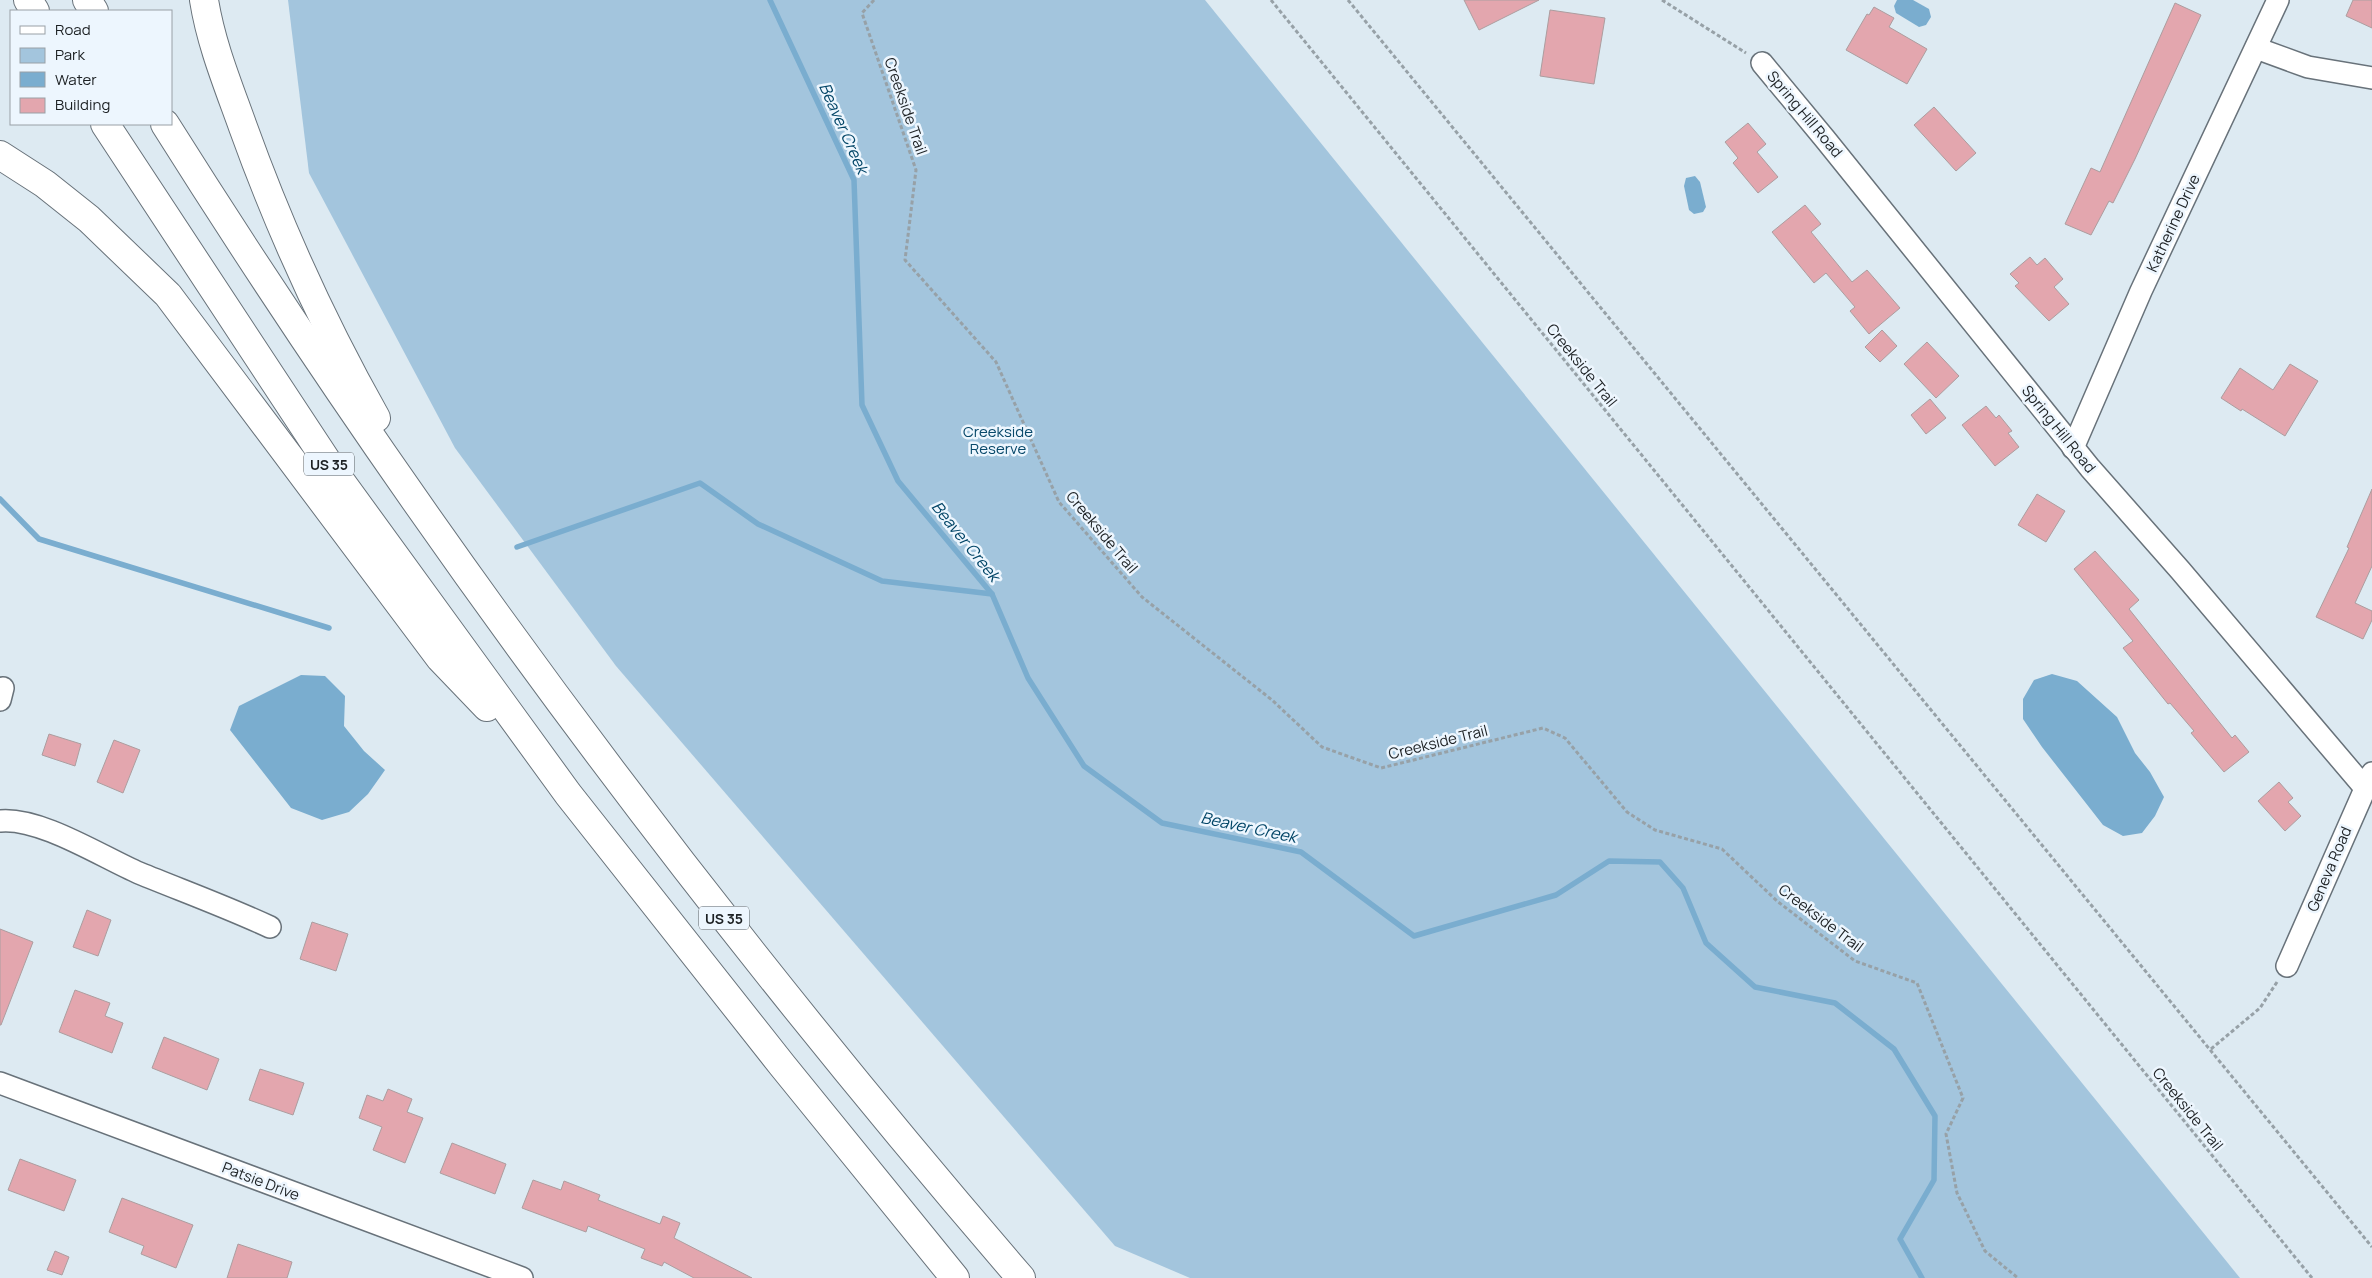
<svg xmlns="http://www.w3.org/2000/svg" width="2372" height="1278" viewBox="0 0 2372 1278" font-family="Manrope,sans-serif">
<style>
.green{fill:#a3c5dd}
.water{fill:#7aadcf}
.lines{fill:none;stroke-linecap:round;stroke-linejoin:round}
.stream{stroke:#7aadcf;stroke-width:5.5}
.building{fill:#e3a6ae;stroke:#ac9d9f}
.minor-casing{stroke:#68727a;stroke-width:24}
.highway-casing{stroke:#68727a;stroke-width:30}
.path{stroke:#97a1a7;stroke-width:3;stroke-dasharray:4 2.5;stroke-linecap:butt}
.minor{stroke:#fff;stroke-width:21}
.highway{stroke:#fff;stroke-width:28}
.labels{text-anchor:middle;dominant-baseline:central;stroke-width:5;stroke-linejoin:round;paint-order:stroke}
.shield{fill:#edf6fe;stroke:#5b6065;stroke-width:1}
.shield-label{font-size:14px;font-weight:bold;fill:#1c2023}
.street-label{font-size:15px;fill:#1c2023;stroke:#edf6fe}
.park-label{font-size:15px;fill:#07486a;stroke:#edf6fe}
.water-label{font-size:16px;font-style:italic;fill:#014466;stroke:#edf6fe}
</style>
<rect width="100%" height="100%" fill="#ddeaf2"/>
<polygon class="green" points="288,0 1205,0 2240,1278 1190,1278 1115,1246 616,666 455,448 309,173"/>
<g class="water">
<polygon points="1897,0 1913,0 1929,9 1931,17 1926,25 1919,27 1896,13 1894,6"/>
<polygon points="1695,176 1700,182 1706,207 1703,212 1694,214 1689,210 1684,186 1686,178"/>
<polygon points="2052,674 2077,681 2117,717 2135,753 2150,772 2164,797 2155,816 2142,833 2123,836 2103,825 2042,747 2023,719 2023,699 2034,680"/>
<polygon points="301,675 325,676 345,696 344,726 364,751 385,770 368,794 349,812 322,820 291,808 230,730 239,706"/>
</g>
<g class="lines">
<g class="stream">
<polyline points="770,0 854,180 862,405 898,481 992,594 1028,678 1084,766 1162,823 1301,852 1414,936 1556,895 1609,861 1660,862 1683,888 1706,943 1755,987 1835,1003 1894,1049 1935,1116 1934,1180 1900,1239 1922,1278"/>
<polyline points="0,499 39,539 329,628"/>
<polyline points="517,547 700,483 758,524 882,581 992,594"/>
</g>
</g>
<g class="building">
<polygon points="1464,0 1539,0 1479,30"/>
<polygon points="2353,0 2372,0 2372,28 2346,16"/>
<polygon points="2175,3 2201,15 2135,159 2113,203 2109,201 2091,235 2065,224 2091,168 2100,172"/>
<polygon points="1874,7 1894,18 1889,27 1927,49 1907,84 1846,50 1867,14 1869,15"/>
<polygon points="1550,10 1605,18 1594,84 1540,76"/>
<polygon points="1934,107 1976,153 1956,171 1914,125"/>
<polygon points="1748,123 1766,144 1757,152 1778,177 1758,193 1733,163 1738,158 1725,142"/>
<polygon points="1805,205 1821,224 1811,232 1852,282 1867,270 1900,308 1869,334 1850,311 1855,307 1826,273 1814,283 1772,232"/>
<polygon points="2030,257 2037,265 2045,258 2063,279 2054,287 2069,304 2049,321 2015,286 2019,283 2010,274"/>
<polygon points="1882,330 1897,346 1880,362 1865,347"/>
<polygon points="1927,342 1959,376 1936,398 1904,364"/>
<polygon points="2290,364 2318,381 2285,436 2242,409 2241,411 2221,398 2240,368 2273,390"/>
<polygon points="1930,399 1946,418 1926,434 1911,415"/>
<polygon points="1986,406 1996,418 1999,415 2012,431 2008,433 2019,447 1995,466 1962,425"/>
<polygon points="2372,489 2372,566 2355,603 2372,611 2372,620 2363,639 2316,617 2349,548 2347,547"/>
<polygon points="2037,494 2065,511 2046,542 2018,525"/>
<polygon points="2095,551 2139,600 2129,609 2232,738 2235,735 2249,752 2224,772 2191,733 2194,731 2170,703 2168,704 2123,648 2133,641 2074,569"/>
<polygon points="49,734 81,744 75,766 42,755"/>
<polygon points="114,740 140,750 123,793 97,782"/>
<polygon points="2279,782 2293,798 2288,802 2301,816 2285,831 2258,801"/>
<polygon points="87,910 111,920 98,956 73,947"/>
<polygon points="312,922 348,934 336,971 300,959"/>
<polygon points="0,929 33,942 1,1025 0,1025"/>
<polygon points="75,990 110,1003 105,1016 123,1023 112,1053 59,1032"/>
<polygon points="164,1037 219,1059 207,1090 152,1068"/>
<polygon points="260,1069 304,1083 293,1115 249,1100"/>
<polygon points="388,1089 412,1099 407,1112 423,1118 405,1163 373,1150 382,1127 359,1118 367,1095 383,1101"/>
<polygon points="452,1143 506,1164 495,1194 440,1173"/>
<polygon points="20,1159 76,1180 64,1211 8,1190"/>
<polygon points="533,1180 561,1190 564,1181 600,1195 598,1200 660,1224 663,1216 680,1223 674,1238 752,1278 694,1278 664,1262 662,1266 641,1258 645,1249 588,1226 586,1232 522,1208"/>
<polygon points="122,1198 193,1225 176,1268 141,1254 144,1246 109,1232"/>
<polygon points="238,1244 292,1262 287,1278 227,1278"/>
<polygon points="55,1251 69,1257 62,1275 47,1270"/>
</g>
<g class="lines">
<defs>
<g id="minor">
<polyline points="2256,48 2308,67 2372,78"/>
<polyline points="1762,63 1825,139 2090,468 2180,570 2365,788"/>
<polyline points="2073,448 2141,291 2278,0"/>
<polyline points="0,700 3,688"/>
<path d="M 0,821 C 40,817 102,857 139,873 C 183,891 227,907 270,927"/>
<polyline points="2287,966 2372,773"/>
<polyline points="0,1083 522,1278"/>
</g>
<g id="highway">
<polyline points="28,0 35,11"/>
<polyline points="87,0 94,11"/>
<path d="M 204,0 C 211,44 228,85 243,127 C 279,227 323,324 376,418"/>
<polyline points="105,124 334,472 568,794 782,1065 955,1278"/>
<path d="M 165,124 C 420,529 708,915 1021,1278"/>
<polyline points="0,155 45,184 89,219 168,295 440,658 487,707"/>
</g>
</defs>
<use href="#minor" class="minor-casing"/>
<use href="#highway" class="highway-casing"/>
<g class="path">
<polyline points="874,0 862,13 916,170 905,260 996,362 1059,502 1142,597 1272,700 1322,747 1381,768 1543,728 1565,738 1627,812 1655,830 1722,849 1777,901 1855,961 1917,983 1963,1098 1946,1134 1957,1193 1985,1251 2018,1278"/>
<polyline points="1271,0 2312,1278"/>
<polyline points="1348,0 2372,1247"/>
<polyline points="1662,0 1746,53"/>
<polyline points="2211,1049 2260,1008 2277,982"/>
</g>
<use href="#minor" class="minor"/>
<use href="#highway" class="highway"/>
</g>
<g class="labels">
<g class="shield">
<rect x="304" y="452.5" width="50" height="23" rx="4"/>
<rect x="699" y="906.5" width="50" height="23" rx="4"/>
</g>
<g class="shield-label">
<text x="329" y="464">US 35</text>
<text x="724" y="918">US 35</text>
</g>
<g class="street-label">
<text transform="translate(906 106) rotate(71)">Creekside Trail</text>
<text transform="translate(1805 114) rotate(50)">Spring Hill Road</text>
<text transform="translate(2173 223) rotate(-65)">Katherine Drive</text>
<text transform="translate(1582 365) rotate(51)">Creekside Trail</text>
<text transform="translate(2059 429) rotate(51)">Spring Hill Road</text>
<text transform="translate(1102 532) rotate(50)">Creekside Trail</text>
<text transform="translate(1438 742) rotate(-14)">Creekside Trail</text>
<text transform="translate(2329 869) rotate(-67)">Geneva Road</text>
<text transform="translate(1821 918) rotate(37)">Creekside Trail</text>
<text transform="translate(2188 1109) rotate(51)">Creekside Trail</text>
<text transform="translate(261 1181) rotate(21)">Patsie Drive</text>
</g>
<g class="park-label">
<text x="998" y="431">Creekside<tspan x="998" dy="17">Reserve</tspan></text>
</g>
<g class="water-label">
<text transform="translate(844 128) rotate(66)">Beaver Creek</text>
<text transform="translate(966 541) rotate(51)">Beaver Creek</text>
<text transform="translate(1249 827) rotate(12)">Beaver Creek</text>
</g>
</g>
<rect x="10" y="10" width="162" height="115" fill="#edf6fe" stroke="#99a0a6"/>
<rect x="20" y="26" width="25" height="8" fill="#ffffff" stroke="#99a0a6"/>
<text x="55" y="35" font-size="15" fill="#1c2023">Road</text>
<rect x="20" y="48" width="25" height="15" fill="#a3c5dd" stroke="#99a0a6"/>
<text x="55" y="60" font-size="15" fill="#1c2023">Park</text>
<rect x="20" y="72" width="25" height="15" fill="#7aadcf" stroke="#99a0a6"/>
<text x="55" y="85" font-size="15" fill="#1c2023">Water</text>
<rect x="20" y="98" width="25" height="15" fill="#e3a6ae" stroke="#99a0a6"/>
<text x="55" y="110" font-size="15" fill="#1c2023">Building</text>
</svg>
